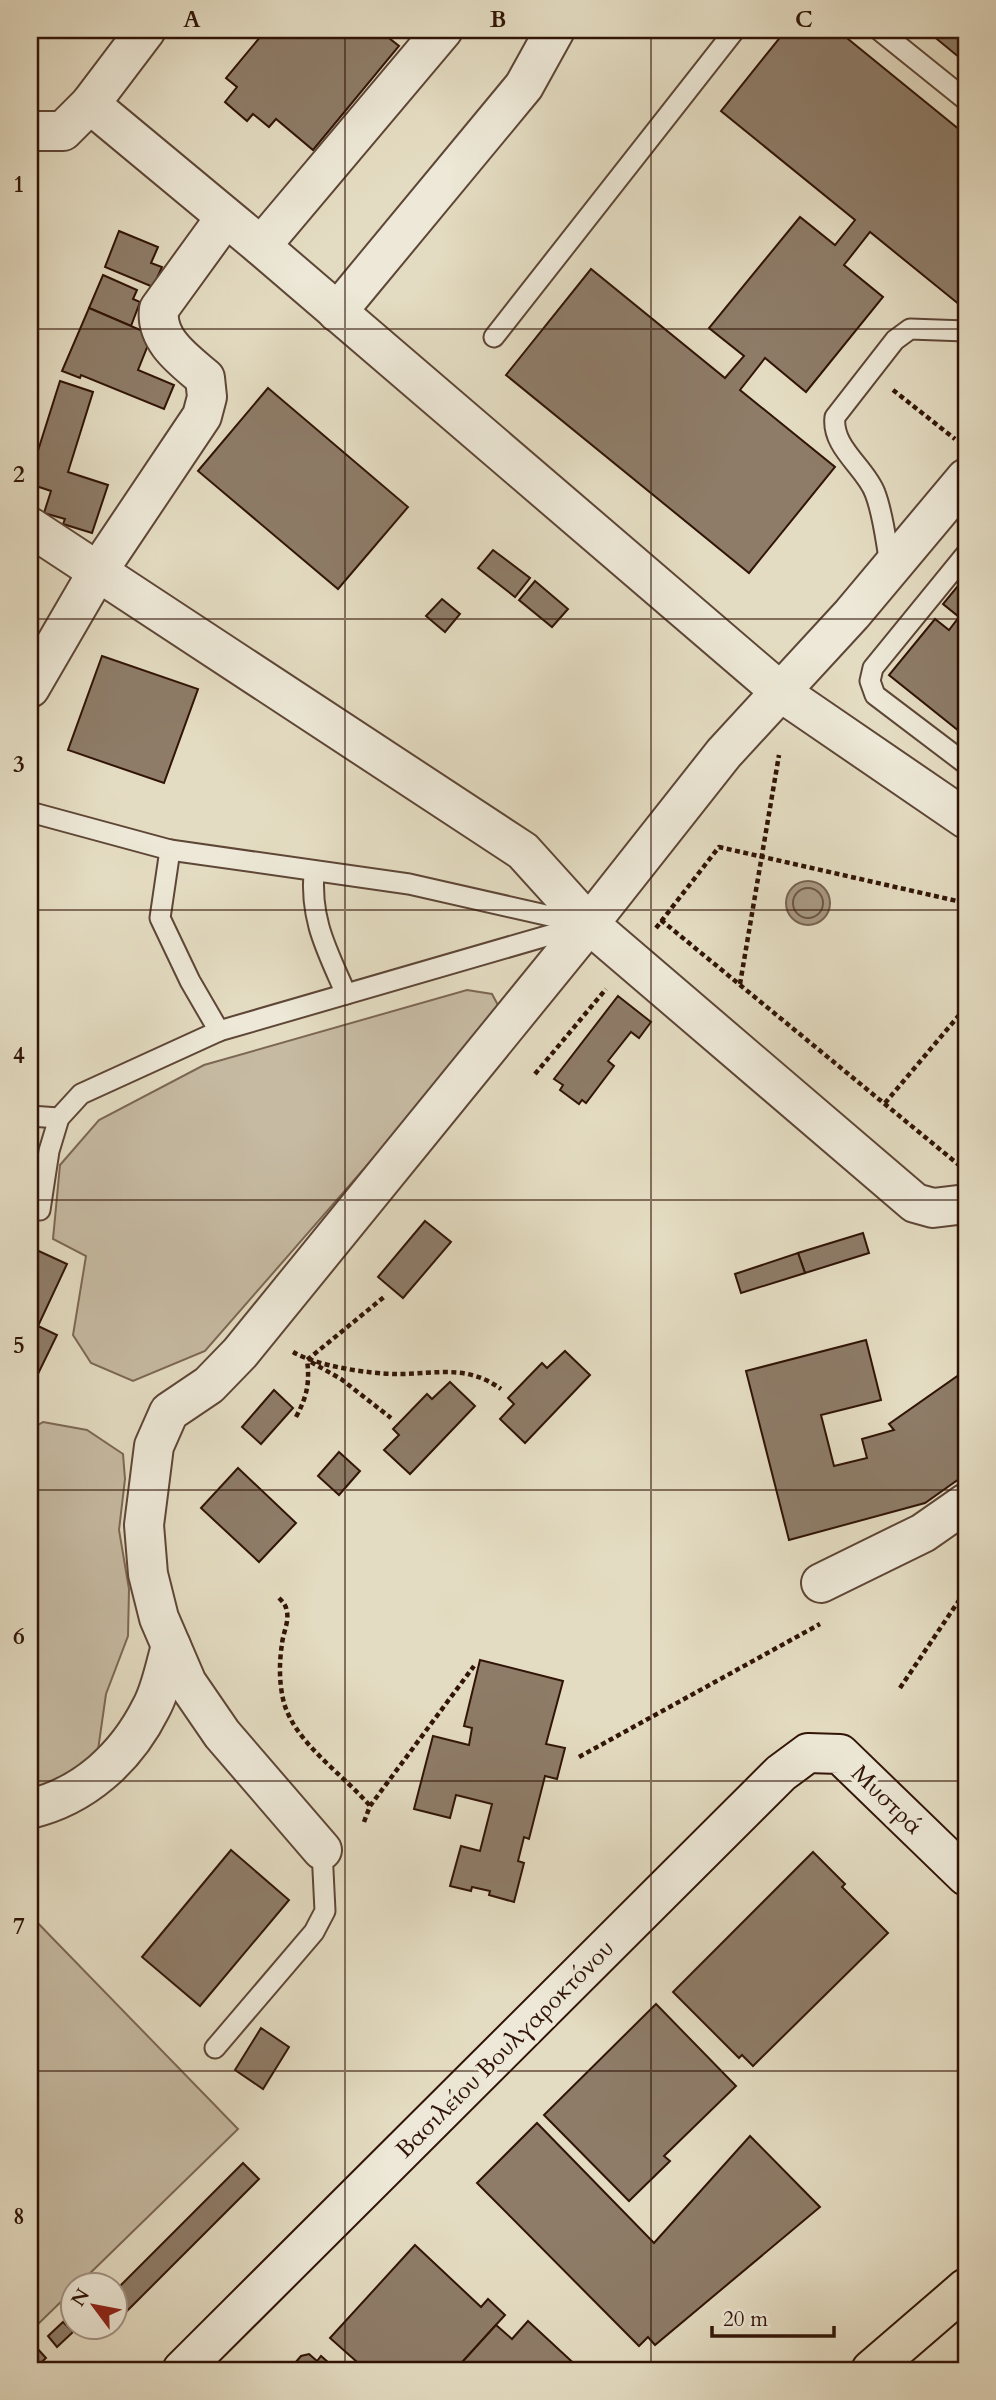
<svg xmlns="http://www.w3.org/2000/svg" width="996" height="2400" viewBox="0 0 996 2400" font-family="Cardo,serif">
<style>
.green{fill:#c6baa2;stroke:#7c6754;stroke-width:2}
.water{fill:#a79882;stroke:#786351;stroke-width:2}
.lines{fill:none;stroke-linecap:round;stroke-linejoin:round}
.shore{stroke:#6c5644;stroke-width:2}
.building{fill:#8e7c68;stroke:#311407;stroke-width:2}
.lane-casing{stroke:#5e4636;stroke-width:23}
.street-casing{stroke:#5e4636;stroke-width:42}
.secondary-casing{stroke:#311407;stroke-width:42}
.highway-casing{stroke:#311407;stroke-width:42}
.path{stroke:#311407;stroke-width:4.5;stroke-dasharray:5 3.5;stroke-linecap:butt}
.lane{stroke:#ede8d7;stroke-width:19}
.street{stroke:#ede8d7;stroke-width:38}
.secondary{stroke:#ede8d7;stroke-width:38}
.highway{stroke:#e4dcc2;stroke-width:38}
.grid{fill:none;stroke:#311407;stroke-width:2;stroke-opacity:0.55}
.labels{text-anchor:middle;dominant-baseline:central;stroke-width:7;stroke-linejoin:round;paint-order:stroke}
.street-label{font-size:24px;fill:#311407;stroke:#ede8d7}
.neatline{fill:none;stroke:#311407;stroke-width:2.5}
.grid-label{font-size:23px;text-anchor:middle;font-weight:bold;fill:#311407}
</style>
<rect width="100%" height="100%" fill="#e4dcc2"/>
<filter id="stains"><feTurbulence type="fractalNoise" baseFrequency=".00286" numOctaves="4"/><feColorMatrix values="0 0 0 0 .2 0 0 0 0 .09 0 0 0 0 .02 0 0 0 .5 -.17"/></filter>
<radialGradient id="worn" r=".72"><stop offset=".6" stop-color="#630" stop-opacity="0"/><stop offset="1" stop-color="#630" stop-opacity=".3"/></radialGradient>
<g class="green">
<polygon points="467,990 492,994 499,1007 485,1030 205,1351 133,1381 91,1363 73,1335 86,1256 53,1239 60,1165 99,1120 204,1065"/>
<polygon points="43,1422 87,1430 123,1454 125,1479 119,1530 129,1589 128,1636 106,1694 97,1757 56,1785 30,1789 30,1430"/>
<polygon points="30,1915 238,2129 79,2284 74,2284 73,2290 30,2332"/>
</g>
<circle class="water" cx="808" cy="903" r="22"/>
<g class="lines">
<circle class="shore" cx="808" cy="903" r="15"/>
</g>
<g class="building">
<polygon points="266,30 396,30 389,38 399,46 313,150 276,119 269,127 253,114 247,121 225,102 237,87 226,78"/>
<polygon points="786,30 837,30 966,135 966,310 870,232 844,265 883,297 806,392 765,358 740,390 835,467 749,573 506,375 591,269 725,378 744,356 709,328 800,217 835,245 855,220 721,111"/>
<polygon points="926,30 966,30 966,63"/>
<polygon points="119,231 158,247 151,263 162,267 153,287 105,267"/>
<polygon points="103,275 137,290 133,299 140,302 131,326 89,308"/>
<polygon points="89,308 152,335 138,370 174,385 164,409 81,375 80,378 62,371"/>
<polygon points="60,381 93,392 68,472 108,485 92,533 63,524 65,519 44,513 51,491 30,484 30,459 35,460"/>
<polygon points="268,388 408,507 338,589 198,471"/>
<polygon points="493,550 530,578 515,597 478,568"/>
<polygon points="966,576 966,722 959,731 889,675 935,619 949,630 959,617 943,604"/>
<polygon points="535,581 568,609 552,627 519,600"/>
<polygon points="442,599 460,614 445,632 426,616"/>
<polygon points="102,656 198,689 164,783 68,750"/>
<polygon points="618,996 651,1022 639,1038 631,1032 608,1061 614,1066 586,1103 582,1100 579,1104 560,1090 563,1085 554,1079"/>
<polygon points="425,1221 451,1242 403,1298 378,1277"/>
<polygon points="863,1233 869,1253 805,1273 798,1253"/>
<polygon points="30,1247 67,1264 38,1326 57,1335 36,1378 30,1375"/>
<polygon points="798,1253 805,1273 741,1293 735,1274"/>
<polygon points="866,1340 881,1400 821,1415 834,1466 867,1458 862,1439 894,1430 889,1424 966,1370 966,1474 925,1503 789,1540 746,1371"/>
<polygon points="565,1351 590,1375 525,1443 500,1419 514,1404 508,1398 542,1363 547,1368"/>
<polygon points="450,1382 475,1406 410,1474 384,1450 399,1435 393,1429 427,1394 432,1399"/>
<polygon points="274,1390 293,1408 261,1444 242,1427"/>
<polygon points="339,1452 360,1471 339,1495 318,1476"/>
<polygon points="238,1468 296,1523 259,1562 201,1508"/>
<polygon points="480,1660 563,1681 546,1744 565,1748 557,1779 545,1776 529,1839 524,1837 518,1861 524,1863 514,1902 489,1895 490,1891 472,1887 471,1891 450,1886 461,1846 480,1851 492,1804 456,1795 450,1818 414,1809 433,1736 469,1745 472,1728 464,1726"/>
<polygon points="231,1850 289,1900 200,2006 142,1957"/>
<polygon points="813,1852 845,1884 842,1887 888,1933 753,2066 742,2055 739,2058 673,1992"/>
<polygon points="656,2004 736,2086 664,2156 670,2161 629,2201 544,2115"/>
<polygon points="261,2028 289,2047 263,2089 235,2070"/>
<polygon points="537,2123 654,2243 750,2136 820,2207 655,2345 648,2337 639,2346 477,2183"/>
<polygon points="243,2163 259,2179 116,2322 116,2290"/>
<polygon points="415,2245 481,2307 488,2299 505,2315 455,2370 366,2370 330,2338"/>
<polygon points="528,2321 581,2370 455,2370 496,2325 512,2339"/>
<polygon points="63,2322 73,2332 57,2347 48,2336"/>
<polygon points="36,2347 46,2358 33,2370 30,2370 30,2353"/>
<polygon points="309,2354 317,2361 321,2356 337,2370 289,2370 301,2356"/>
</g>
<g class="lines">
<defs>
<g id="lane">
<polyline points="879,30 966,100"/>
<polyline points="494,337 735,30"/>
<polyline points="966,554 873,668 870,681 875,695 966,764"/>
<path d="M 891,569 C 886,544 884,516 875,493 C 866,468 831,447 835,417 L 895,340 L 910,329 L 966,331"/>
<polyline points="30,812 170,850 409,884 581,923"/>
<polyline points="170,850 160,918 190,981 219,1031"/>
<path d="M 314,871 C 310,921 327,950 346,994"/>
<polyline points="30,1116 59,1118"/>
<polyline points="40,1210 49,1151 59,1118 81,1094 219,1031 581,926"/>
<polyline points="215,2048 314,1932 325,1911 322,1850"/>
</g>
<g id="street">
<polyline points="90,104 146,30"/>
<polyline points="30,131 63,131 90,104 261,246 782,693 966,819"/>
<polyline points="261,246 443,30"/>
<polyline points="337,312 524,86 555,30"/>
<polyline points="30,527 523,851 589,924 915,1203 933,1208 966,1204"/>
<path d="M 30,688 L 98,571 L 202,416 L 207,397 L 205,378 C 184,360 155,340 159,309 L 225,218"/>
<polyline points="821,1583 923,1533 966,1503"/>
<path d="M 30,1809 C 84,1796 126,1758 151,1708 C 161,1690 165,1666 171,1646"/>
<polyline points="322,1850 222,1734 187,1683 159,1618 148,1574 144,1525 154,1446 169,1412 209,1385 240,1353 589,924 724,753 852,614 966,478"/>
</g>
<polyline id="secondary" points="182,2370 781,1773 808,1753 840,1754 966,1876"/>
<polyline id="highway" points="871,2370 966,2288"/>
</defs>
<use href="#lane" class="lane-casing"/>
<use href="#street" class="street-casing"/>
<use href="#secondary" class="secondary-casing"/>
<use href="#highway" class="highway-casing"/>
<g class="path">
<polyline points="893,390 955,439"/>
<polyline points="661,920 959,1165"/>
<polyline points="656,928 719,847 966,903"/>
<polyline points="740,984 779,755"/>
<polyline points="535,1074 606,989"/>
<polyline points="885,1103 966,1007"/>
<path d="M 293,1352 C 317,1366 369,1374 398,1374 C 438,1374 466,1364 501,1389"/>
<polyline points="311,1362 341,1379 391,1418"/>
<path d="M 296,1417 C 307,1397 310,1382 307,1360 L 384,1297"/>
<path d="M 279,1598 C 283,1602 286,1605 287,1612 C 289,1622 283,1633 282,1644 C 279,1663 279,1684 284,1703 C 296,1744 343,1774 370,1806"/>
<polyline points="900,1688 966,1590"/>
<polyline points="579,1757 820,1624"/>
<polyline points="364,1822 370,1806 474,1666"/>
</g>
<use href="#lane" class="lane"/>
<use href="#street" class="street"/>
<use href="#secondary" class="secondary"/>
<use href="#highway" class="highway"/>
</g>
<path class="grid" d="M 345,30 L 345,2370M 651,30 L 651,2370M 30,329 L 966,329M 30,619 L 966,619M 30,910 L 966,910M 30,1200 L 966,1200M 30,1490 L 966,1490M 30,1781 L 966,1781M 30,2071 L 966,2071"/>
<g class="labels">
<g class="street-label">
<text transform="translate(887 1800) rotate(44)">Μυστρά</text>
<text transform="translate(505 2049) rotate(-45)">Βασιλείου Βουλγαροκτόνου</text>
</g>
</g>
<rect width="996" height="2400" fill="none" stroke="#e4dcc2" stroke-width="77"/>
<g transform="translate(94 2306) rotate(302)"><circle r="33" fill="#ede8d7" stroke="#a29384" stroke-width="2"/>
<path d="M0-5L12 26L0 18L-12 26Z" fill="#8f2418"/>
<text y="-10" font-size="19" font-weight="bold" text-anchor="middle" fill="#311407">N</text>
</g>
<path d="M712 2326v10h122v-10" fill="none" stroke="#311407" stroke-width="3.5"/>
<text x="723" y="2326" font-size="21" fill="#311407" stroke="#ede8d7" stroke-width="5" paint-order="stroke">20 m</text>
<rect x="38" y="38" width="920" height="2324" class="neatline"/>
<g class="grid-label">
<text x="192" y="27">A</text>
<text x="498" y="27">B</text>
<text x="804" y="27">C</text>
<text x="19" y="192">1</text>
<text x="19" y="482">2</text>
<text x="19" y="772">3</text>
<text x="19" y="1063">4</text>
<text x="19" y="1353">5</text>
<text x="19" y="1644">6</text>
<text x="19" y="1934">7</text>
<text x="19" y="2224">8</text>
</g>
<rect width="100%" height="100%" filter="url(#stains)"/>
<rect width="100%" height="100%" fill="url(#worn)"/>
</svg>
